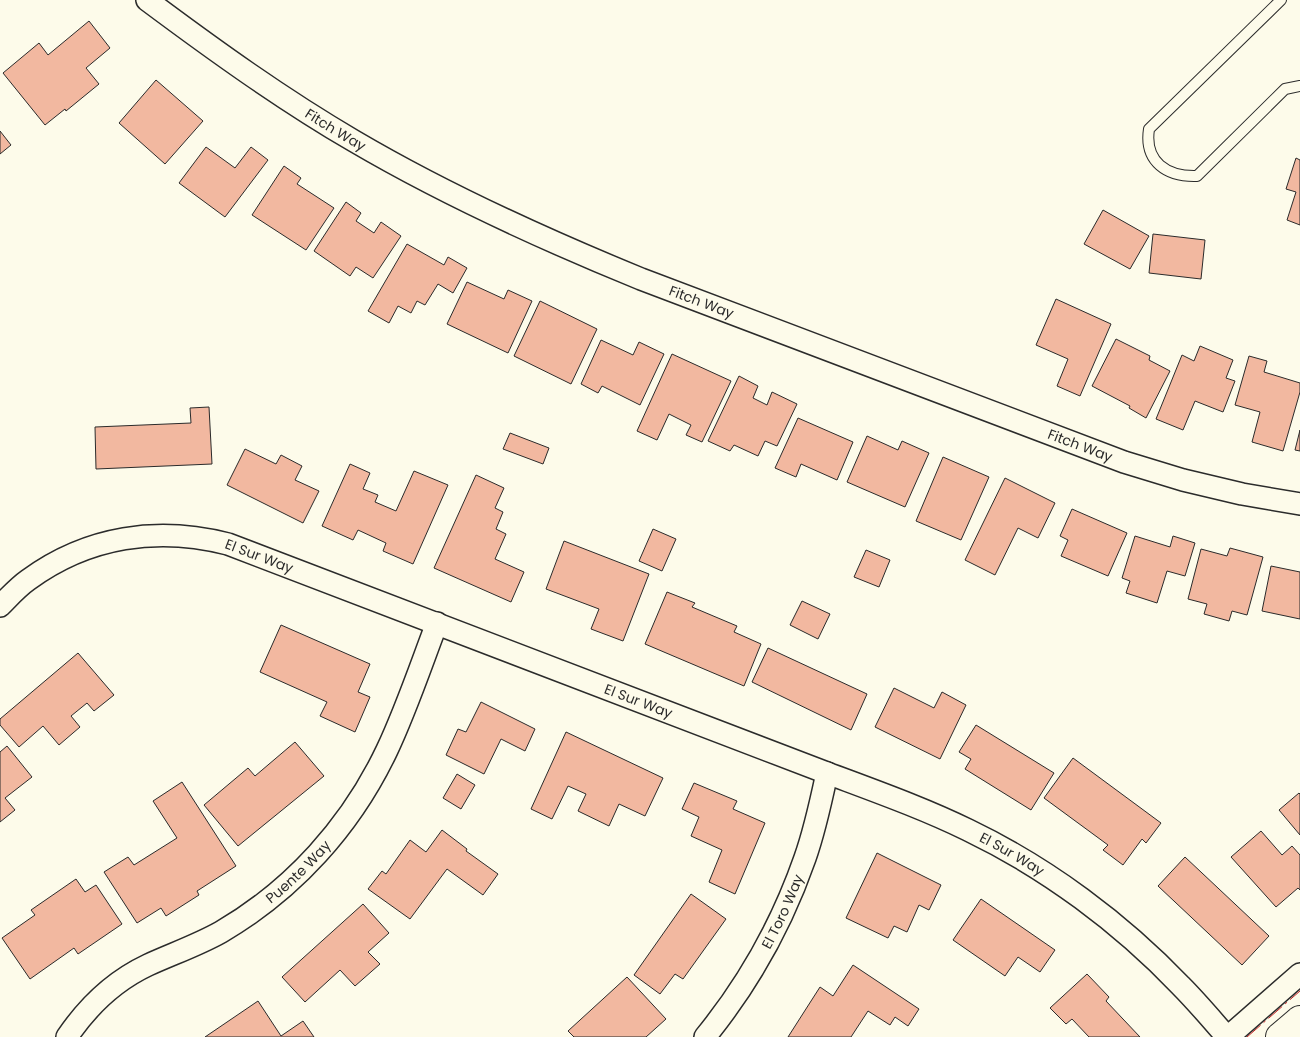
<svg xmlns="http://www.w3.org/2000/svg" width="1300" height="1037" viewBox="0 0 1300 1037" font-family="Poppins,sans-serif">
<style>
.building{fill:#f2b8a0;stroke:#2b2b2b}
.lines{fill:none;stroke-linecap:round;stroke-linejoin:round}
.service-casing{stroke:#2b2b2b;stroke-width:12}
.minor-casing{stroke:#2b2b2b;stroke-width:24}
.secondary-casing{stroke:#2b2b2b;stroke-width:30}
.service{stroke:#fdfbea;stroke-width:10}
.minor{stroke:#fdfbea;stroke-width:21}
.secondary{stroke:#fdfbea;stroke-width:28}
.power{stroke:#c62828;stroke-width:1;stroke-dasharray:18 4 2.5 4;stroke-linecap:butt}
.labels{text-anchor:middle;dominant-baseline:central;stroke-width:4;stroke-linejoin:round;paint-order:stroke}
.street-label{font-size:14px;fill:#2b2b2b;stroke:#fdfbea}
</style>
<rect width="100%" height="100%" fill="#fdfbea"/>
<g class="building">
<polygon points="89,21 110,48 86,68 99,84 66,111 65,109 45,125 3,73 39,43 48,55"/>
<polygon points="156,80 203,121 165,164 119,123"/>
<polygon points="0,131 11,145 0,154"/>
<polygon points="206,147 235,168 251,147 268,160 225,217 179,183"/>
<polygon points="1296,158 1300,160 1300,225 1287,220 1296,192 1286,189"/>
<polygon points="284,166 301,178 297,184 334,208 306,250 252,215"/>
<polygon points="346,202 361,213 356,221 374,233 381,222 401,236 373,278 356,267 350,276 314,251"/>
<polygon points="1103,210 1149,236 1130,269 1084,244"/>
<polygon points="1153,234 1205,240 1201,279 1149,273"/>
<polygon points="407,244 444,265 448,257 467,268 453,293 438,284 425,305 417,301 411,313 398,306 389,323 368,311"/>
<polygon points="467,282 504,299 508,290 532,301 508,353 447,324"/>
<polygon points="1056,299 1111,324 1080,396 1057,386 1068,359 1036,345"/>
<polygon points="540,301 597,329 571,384 514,356"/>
<polygon points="1116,339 1150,356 1149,360 1170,371 1146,418 1129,408 1130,406 1092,386"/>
<polygon points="601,340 633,355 639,342 664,354 640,405 602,386 598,393 581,384"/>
<polygon points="1200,346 1233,360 1226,378 1235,381 1223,412 1195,401 1183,430 1156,419 1182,355 1194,361"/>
<polygon points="672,354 731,381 702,442 686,435 691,425 669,414 657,440 637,431"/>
<polygon points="1249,356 1267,361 1264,372 1300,383 1300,392 1283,451 1252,442 1260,412 1235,405"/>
<polygon points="739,376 758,386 753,398 767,405 772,392 797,404 777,446 765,441 758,456 734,445 730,451 708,441"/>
<polygon points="209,407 212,464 96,469 95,427 191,423 190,408"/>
<polygon points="798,418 853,442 837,480 801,464 796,477 775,468"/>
<polygon points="1300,430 1300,451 1295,450"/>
<polygon points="510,433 549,448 543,464 503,449"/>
<polygon points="867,436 898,450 902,441 929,453 905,507 847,482"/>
<polygon points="245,449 276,464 281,455 302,466 295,480 319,491 303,523 227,485"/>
<polygon points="943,457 989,477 961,540 916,521"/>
<polygon points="350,464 370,473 363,489 378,495 375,502 396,511 414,471 448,485 413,564 383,551 386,543 358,530 353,540 322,526"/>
<polygon points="476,475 504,488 495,508 503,512 496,529 506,534 495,559 524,572 511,602 434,568"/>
<polygon points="1005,478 1055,503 1038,538 1018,528 995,575 965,560"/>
<polygon points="1072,509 1127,533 1108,576 1061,556 1068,540 1060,536"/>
<polygon points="653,529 676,539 662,571 639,561"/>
<polygon points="1135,536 1170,547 1173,536 1195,543 1185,576 1167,571 1157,603 1126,593 1130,581 1122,578"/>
<polygon points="564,541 649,574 623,641 591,629 599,609 546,589"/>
<polygon points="1230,548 1263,557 1247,615 1232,611 1229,621 1204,614 1207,604 1188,599 1201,549 1227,556"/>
<polygon points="866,550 890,560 879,587 854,577"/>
<polygon points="1271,566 1300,572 1300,619 1262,611"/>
<polygon points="667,592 695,603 692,607 737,626 734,632 761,644 744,686 645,644"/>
<polygon points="802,601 830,614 818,639 790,625"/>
<polygon points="281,625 370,664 358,692 370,697 355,732 320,716 327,702 260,672"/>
<polygon points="768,648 867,694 851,730 752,682"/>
<polygon points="78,653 114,695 94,711 87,703 71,716 80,727 59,745 43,726 19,747 0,725 0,719"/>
<polygon points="894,688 934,708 942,692 966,705 940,759 875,727"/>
<polygon points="481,702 535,729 525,751 501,739 484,774 446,755 458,729 466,732"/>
<polygon points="976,725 1054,773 1031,810 965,769 971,759 959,752"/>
<polygon points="566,732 663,778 645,816 619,804 609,826 578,811 586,794 568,786 552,819 531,809"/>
<polygon points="295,742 324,776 238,846 204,805 248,768 255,776"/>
<polygon points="7,746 32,777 5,798 15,810 0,822 0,752"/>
<polygon points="1073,758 1161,823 1146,843 1142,839 1123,865 1103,850 1108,845 1044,798"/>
<polygon points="457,774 475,785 461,809 443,798"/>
<polygon points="182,782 236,866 197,891 199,895 166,916 161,908 137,923 104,872 128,857 134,865 177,838 153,801"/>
<polygon points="694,783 737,801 733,809 765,823 735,894 709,882 722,850 691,836 699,817 682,809"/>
<polygon points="1299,793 1300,794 1300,835 1279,810"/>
<polygon points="442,830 467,849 466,851 498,874 483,895 447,869 410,919 368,889 382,871 386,874 410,840 426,852"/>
<polygon points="1261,831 1282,855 1292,846 1300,855 1300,890 1298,888 1276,907 1231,857"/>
<polygon points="877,853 941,885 929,910 919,905 907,932 894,926 888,938 846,918"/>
<polygon points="1185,857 1269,936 1242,965 1158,886"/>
<polygon points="76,879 85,892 96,885 122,924 78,954 74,948 30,979 2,938 35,915 31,910"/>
<polygon points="691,894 726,919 683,979 675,974 660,994 634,975"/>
<polygon points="981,899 1055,950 1040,972 1018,957 1005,976 953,940"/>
<polygon points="363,904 389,933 368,952 380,964 355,986 340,970 305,1002 282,977"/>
<polygon points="853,965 919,1009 908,1026 895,1017 890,1025 868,1011 851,1037 788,1037 820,987 833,996"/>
<polygon points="1087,974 1109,997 1106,1001 1140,1037 1089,1037 1072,1019 1066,1024 1050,1008"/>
<polygon points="627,977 666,1019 646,1037 574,1037 568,1031"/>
<polygon points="258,1001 281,1036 303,1021 314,1037 205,1037"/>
</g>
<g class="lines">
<defs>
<path id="service" d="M 1281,0 L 1149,129 C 1144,162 1167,177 1197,176 L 1285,89 L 1300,86"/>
<g id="minor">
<path id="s1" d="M 147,0 C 214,50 282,99 354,141 C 446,195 543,239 641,279 L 1124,462 L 1183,480 L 1242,494 L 1300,504"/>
<path id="s2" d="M 0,606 C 9,597 18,587 28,580 C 88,536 158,526 228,544 L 827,773 C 875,791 923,808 968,830 C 1047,868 1121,923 1181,986 C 1197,1002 1212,1020 1227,1037"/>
<path id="s3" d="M 67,1037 C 88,1006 114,981 148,965 C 172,954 198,945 221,932 C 293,890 351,826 387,750 C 406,710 421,665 437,623"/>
<path id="s4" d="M 705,1037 C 749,983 782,924 805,858 C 815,830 821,801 827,773"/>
<polyline points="1228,1037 1300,974"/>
</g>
<polyline id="secondary" points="1280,1037 1300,1020"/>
</defs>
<use href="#service" class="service-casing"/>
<use href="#minor" class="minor-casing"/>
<use href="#secondary" class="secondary-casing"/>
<use href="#service" class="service"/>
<use href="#minor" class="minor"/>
<use href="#secondary" class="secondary"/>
<polyline class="power" points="1247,1037 1300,991"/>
</g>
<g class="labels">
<g class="street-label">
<text stroke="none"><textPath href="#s1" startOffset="229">Fitch Way</textPath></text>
<text stroke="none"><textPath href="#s1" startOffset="634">Fitch Way</textPath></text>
<text stroke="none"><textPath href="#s1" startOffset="1039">Fitch Way</textPath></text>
<text stroke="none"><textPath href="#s2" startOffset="282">El Sur Way</textPath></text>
<text stroke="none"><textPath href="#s2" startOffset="688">El Sur Way</textPath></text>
<text stroke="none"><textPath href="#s2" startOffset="1092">El Sur Way</textPath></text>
<text stroke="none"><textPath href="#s3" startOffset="288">Puente Way</textPath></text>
<text stroke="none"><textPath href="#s4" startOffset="148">El Toro Way</textPath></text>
</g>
</g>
</svg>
